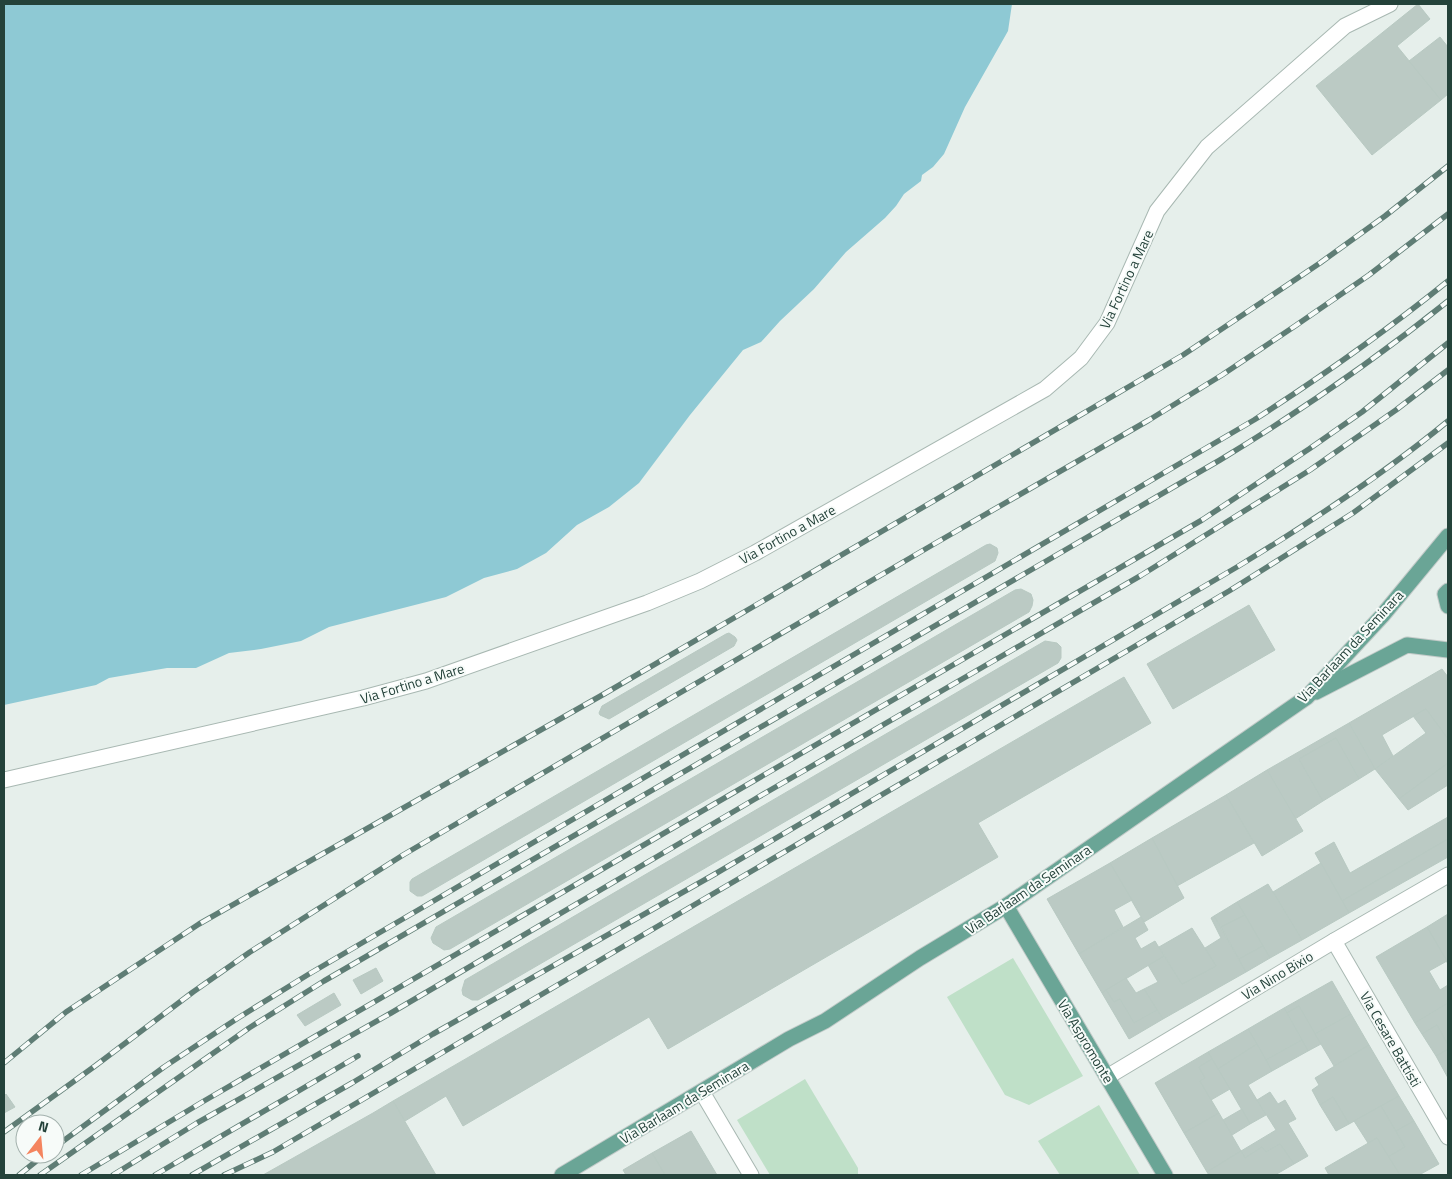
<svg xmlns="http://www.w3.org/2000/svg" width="1452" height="1179" viewBox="0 0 1452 1179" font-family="'Titillium Web',sans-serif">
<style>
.green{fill:#bfe0c8}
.water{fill:#8ec9d4}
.building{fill:#bbcac4;stroke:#b8c9c2}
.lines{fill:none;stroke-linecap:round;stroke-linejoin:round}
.minor-casing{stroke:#a8b8b2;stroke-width:17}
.primary-casing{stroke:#c2cac8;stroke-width:17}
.minor{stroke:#fff;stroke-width:15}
.primary{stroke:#6aa596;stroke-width:15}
.rail-casing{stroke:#5f7d75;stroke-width:5.5}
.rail{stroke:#f7fbf9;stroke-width:4;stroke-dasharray:11;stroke-linecap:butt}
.labels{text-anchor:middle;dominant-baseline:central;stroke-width:4;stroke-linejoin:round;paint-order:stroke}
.street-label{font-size:14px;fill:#24423a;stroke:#f7fbf9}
</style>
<rect width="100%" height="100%" fill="#e6efeb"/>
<g class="green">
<polygon points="1013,958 1083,1076 1029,1105 1005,1095 947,997"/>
<polygon points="805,1079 858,1168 858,1175 770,1175 737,1120"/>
<polygon points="1099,1105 1140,1175 1060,1175 1038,1141"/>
</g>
<polygon class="water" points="4,4 1012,4 1008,31 965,107 944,154 933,167 922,175 921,181 904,194 896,206 885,218 846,252 814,289 780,321 761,342 743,350 690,415 639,483 609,507 577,525 546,553 517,569 484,578 446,597 329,627 301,641 261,649 229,653 196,668 167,668 109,678 96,685 4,705"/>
<g class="building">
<polygon points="1418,4 1430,19 1397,46 1441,100 1372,155 1316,86"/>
<polygon points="1440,37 1448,47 1448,94 1441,100 1409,61"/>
<polygon points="990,544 997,548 998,553 995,561 422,896 417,896 410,891 410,882 412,879 986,545"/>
<polygon points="1021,589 1031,594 1033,600 1032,606 1029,612 450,949 444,950 433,943 431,938 436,927 1015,590"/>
<polygon points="1249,605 1275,650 1173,709 1147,664"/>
<polygon points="729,633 735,637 737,640 734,646 609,719 600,715 599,713 602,706 726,634"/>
<polygon points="1045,641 1057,643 1061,647 1061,658 1058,663 478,1000 472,1000 463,995 462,990 465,980"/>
<polygon points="1442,669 1448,677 1448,739 1426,709 1382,735 1393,756 1375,769 1349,723"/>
<polygon points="1124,677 1151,723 978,823 998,857 668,1049 649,1017 463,1126 446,1096 405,1121 393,1101"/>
<polygon points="1426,709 1448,739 1448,763 1399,799 1375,769 1426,733 1413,716"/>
<polygon points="1349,723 1375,769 1359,779 1336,738 1299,759 1323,801 1295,819 1267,770"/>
<polygon points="1336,738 1359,779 1323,801 1299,759"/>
<polygon points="1448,763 1448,785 1408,810 1399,799"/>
<polygon points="1267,770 1303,831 1262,856 1226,795"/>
<polygon points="1226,795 1254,843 1177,886 1152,838"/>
<polygon points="1448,817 1448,839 1342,901 1315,853 1334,842 1350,873"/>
<polygon points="1152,838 1184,898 1144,922 1110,863"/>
<polygon points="1448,839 1448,857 1349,913 1342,901"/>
<polygon points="1110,863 1132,900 1114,910 1123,927 1079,954 1047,899"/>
<polygon points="1321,863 1349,913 1302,940 1273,892"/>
<polygon points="1268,884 1302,940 1270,958 1237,902"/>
<polygon points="1237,902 1245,915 1221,927 1214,916"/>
<polygon points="1448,914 1448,964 1427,927"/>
<polygon points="1245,915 1263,946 1239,959 1221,927"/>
<polygon points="1214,916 1246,972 1163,1019 1144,989 1158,982 1148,965 1164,956 1182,984 1216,966 1205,948 1221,938 1211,918"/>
<polygon points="1141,917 1148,930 1135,938 1141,949 1155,941 1164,956 1102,993 1079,954"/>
<polygon points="1427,927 1447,961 1429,971 1440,990 1448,985 1448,1003 1415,1023 1376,957"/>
<polygon points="1192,928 1216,966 1182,984 1159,947"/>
<polygon points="1263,946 1270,958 1246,972 1239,959"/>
<polygon points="376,968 383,981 361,994 353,980"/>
<polygon points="1126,978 1136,993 1144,989 1157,1010 1134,1023 1120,999 1114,1002 1106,990"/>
<polygon points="1332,981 1351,1014 1315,1034 1299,1006 1287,1013 1284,1008"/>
<polygon points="1106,990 1114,1002 1120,999 1134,1023 1157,1010 1163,1019 1129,1039 1102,993"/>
<polygon points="334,993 341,1005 305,1026 297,1015"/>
<polygon points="1448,1003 1448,1045 1437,1025 1422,1034 1415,1023"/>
<polygon points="1299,1006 1321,1044 1308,1051 1287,1013"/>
<polygon points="1284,1008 1302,1040 1266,1060 1248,1029"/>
<polygon points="1351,1014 1369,1045 1334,1066 1315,1034"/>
<polygon points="1437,1025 1448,1045 1448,1051 1447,1050 1436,1056 1422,1034"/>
<polygon points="1248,1029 1257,1044 1218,1069 1208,1052"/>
<polygon points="1302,1040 1308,1051 1272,1071 1266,1060"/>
<polygon points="1257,1044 1272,1071 1248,1085 1266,1115 1250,1124 1218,1069"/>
<polygon points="1369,1045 1399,1096 1349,1124 1333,1097 1320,1105 1312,1090 1319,1085 1315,1078"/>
<polygon points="1447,1050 1448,1051 1448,1078 1436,1056"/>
<polygon points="1208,1052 1212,1059 1199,1067 1205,1078 1200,1081 1219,1113 1184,1133 1155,1083"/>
<polygon points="1212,1059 1230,1089 1211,1100 1200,1081 1205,1078 1199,1067"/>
<polygon points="1270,1092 1278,1104 1285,1100 1296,1119 1288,1123 1308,1156 1294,1164 1280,1144 1266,1152 1262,1147 1245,1158 1241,1151 1276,1130 1257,1100"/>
<polygon points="6,1094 15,1107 4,1113 4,1096"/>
<polygon points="1399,1096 1414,1121 1396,1131 1381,1106"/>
<polygon points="1333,1097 1349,1124 1336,1131 1320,1105"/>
<polygon points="393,1101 436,1175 263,1175 373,1113"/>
<polygon points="1381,1106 1405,1147 1388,1157 1377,1138 1368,1143 1354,1121"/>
<polygon points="1242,1109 1250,1124 1232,1135 1223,1120"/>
<polygon points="1219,1113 1241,1151 1207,1172 1184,1133"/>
<polygon points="1414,1121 1439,1164 1419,1175 1400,1175 1388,1157 1405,1147 1396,1131"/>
<polygon points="691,1131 717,1175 665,1175 652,1153"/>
<polygon points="1377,1138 1400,1175 1329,1175 1325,1168"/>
<polygon points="1280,1144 1294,1164 1275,1175 1209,1175 1207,1172 1241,1151 1245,1158 1262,1147 1266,1152"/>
<polygon points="652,1153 665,1175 626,1175 623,1170"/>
</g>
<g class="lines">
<defs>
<g id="minor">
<polyline points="4,780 363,698 426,681 647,603 700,581 755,553 1045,389 1081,358 1107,323 1157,211 1207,147 1345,26 1390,4"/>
<polyline points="1334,941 1448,1137"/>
<polyline points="1107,1077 1334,941 1448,875"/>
<polyline points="702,1092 751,1175"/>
</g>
<g id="primary">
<polyline points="1448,591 1445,594 1448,606"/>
<polyline points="1316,692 1407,645 1448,650"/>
<polyline points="1006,906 1165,1175"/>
<polyline points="562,1175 789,1039 825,1021 920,958 1006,906 1307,697 1382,616 1448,536"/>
</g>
</defs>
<use href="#minor" class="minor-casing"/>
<use href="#primary" class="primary-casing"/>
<use href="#minor" class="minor"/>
<use href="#primary" class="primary"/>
<defs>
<g id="rail">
<polyline points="4,1063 66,1012 199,924 604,694 1183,355 1320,263 1385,216 1448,166"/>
<polyline points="4,1132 95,1066 193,992 250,952 403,855 934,544 1149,420 1222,375 1295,326 1369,275 1448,214"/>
<path d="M 55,1147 L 164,1067 L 238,1018 L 309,974 L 1254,420 C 1321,377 1386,331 1448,281"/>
<polyline points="19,1175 45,1154"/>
<path d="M 40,1175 L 249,1028 L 324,981 L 1220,460 C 1299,412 1376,359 1448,301"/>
<polyline points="81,1175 204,1101 1202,520 1309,449 1362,412 1448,343"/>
<polyline points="113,1175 197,1123 391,1013 755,799 1140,576 1310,470 1396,410 1448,370"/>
<polyline points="155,1175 358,1056"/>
<path d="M 192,1175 L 352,1083 L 433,1034 L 715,874 L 1237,567 C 1311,522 1381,476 1448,421"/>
<polyline points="224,1175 273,1152 1229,591 1353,513 1448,443"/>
</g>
</defs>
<use href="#rail" class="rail-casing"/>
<use href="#rail" class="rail"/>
</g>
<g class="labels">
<g class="street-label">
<text transform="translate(1126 279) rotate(-65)">Via Fortino a Mare</text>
<text transform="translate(787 534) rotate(-29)">Via Fortino a Mare</text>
<text transform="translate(1350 646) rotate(-47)">Via Barlaam da Seminara</text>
<text transform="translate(412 683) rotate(-17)">Via Fortino a Mare</text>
<text transform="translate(1028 889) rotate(-34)">Via Barlaam da Seminara</text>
<text transform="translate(1277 975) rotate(-31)">Via Nino Bixio</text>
<text transform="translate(1391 1039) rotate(60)">Via Cesare Battisti</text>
<text transform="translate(1086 1041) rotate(59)">Via Aspromonte</text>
<text transform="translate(684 1102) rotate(-31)">Via Barlaam da Seminara</text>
</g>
</g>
<rect width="1452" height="1179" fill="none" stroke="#24423a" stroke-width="10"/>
<g transform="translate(40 1139) rotate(16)"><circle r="24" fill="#f7fbf9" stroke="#a3b1ad"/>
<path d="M0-4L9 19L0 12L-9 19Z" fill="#f4845f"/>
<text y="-8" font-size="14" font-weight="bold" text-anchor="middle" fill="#24423a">N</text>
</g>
</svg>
